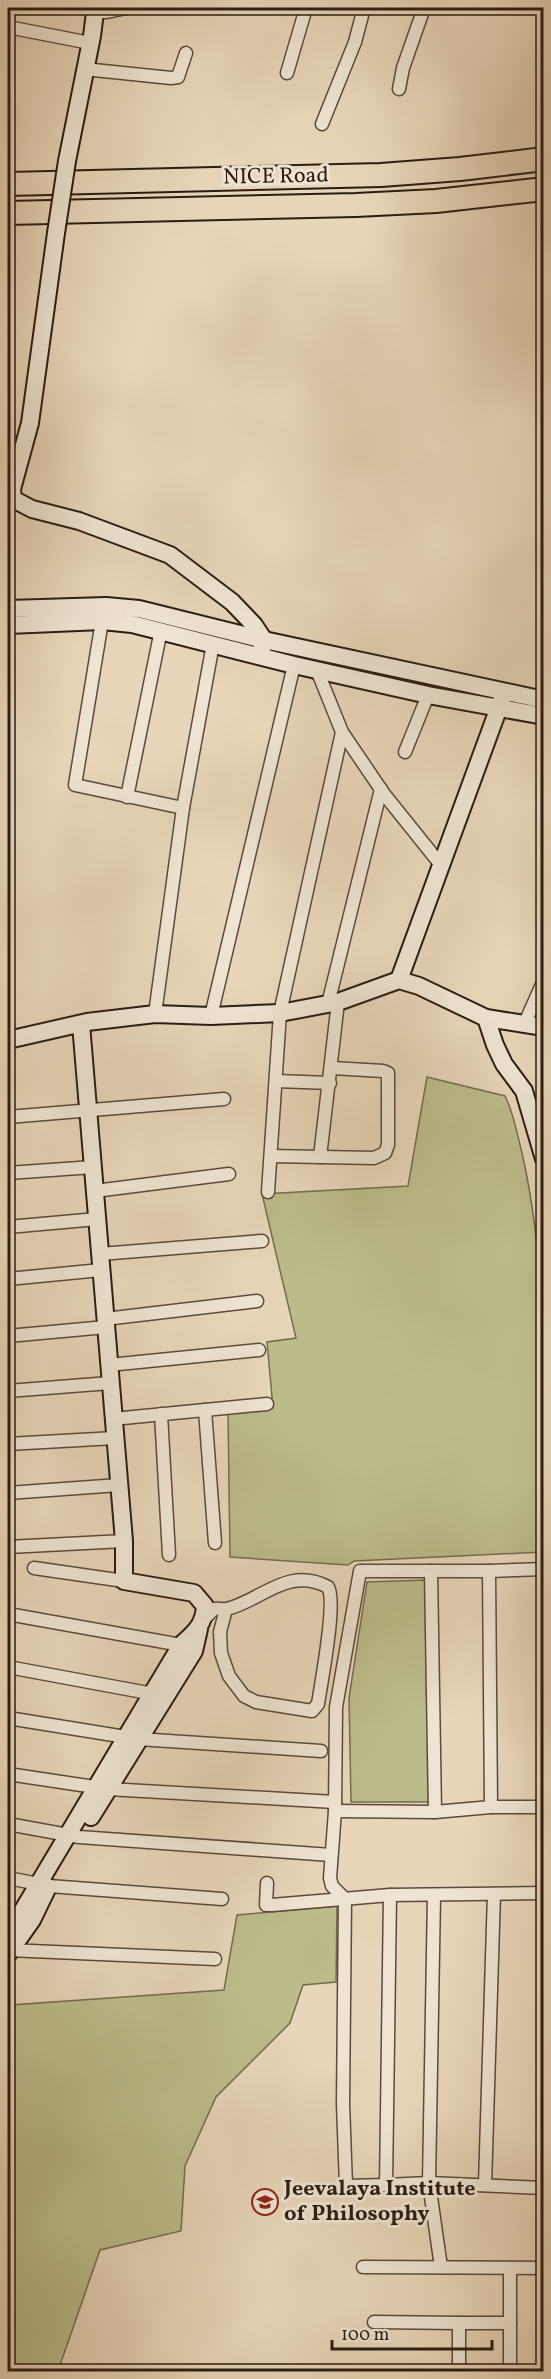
<svg xmlns="http://www.w3.org/2000/svg" width="551" height="2379" viewBox="0 0 551 2379" font-family="Vollkorn,serif">
<style>
.green{fill:#bcbc8b;stroke:#746c4f;stroke-width:1.5}
.lines{fill:none;stroke-linecap:round;stroke-linejoin:round}
.street-casing{stroke:#5b4a3c;stroke-width:15}
.secondary-casing{stroke:#2c1c13;stroke-width:20}
.highway-casing{stroke:#2c1c13;stroke-width:26}
.street{stroke:#efe4d2;stroke-width:12}
.secondary{stroke:#efe4d2;stroke-width:16}
.highway{stroke:#e7d6b9;stroke-width:22}
.secondary-bridge-casing{stroke:#2c1c13;stroke-width:20;stroke-linecap:butt}
.secondary-bridge{stroke:#efe4d2;stroke-width:16}
.labels{text-anchor:middle;dominant-baseline:central;stroke-width:6;stroke-linejoin:round;paint-order:stroke}
.street-label{font-size:22px;fill:#2c1c13;stroke:#efe4d2}
.poi-label{font-size:22px;font-weight:bold;fill:#2c1c13;stroke:#efe4d2;text-anchor:start}
</style>
<rect width="100%" height="100%" fill="#e7d6b9"/>
<filter id="stains"><feTurbulence type="fractalNoise" baseFrequency=".00333" numOctaves="4"/><feColorMatrix values="0 0 0 0 .2 0 0 0 0 .09 0 0 0 0 .02 0 0 0 .5 -.17"/></filter>
<radialGradient id="worn" r=".72"><stop offset=".6" stop-color="#630" stop-opacity="0"/><stop offset="1" stop-color="#630" stop-opacity=".3"/></radialGradient>
<g class="green">
<path d="M 427,1077 L 505,1096 C 514,1114 517,1134 522,1153 C 551,1280 543,1421 543,1552 L 354,1561 L 348,1565 L 230,1557 L 228,1413 L 273,1408 L 267,1342 L 296,1338 L 262,1194 L 408,1186 Z"/>
<polygon points="426,1580 430,1802 351,1802 349,1698 367,1582"/>
<polygon points="337,1906 336,1982 303,1985 290,2023 216,2097 185,2166 181,2231 100,2250 58,2371 8,2371 8,2011 10,2005 224,1990 237,1915"/>
</g>
<g class="lines">
<defs>
<g id="street">
<polyline points="95,12 107,12 126,8"/>
<polyline points="8,27 90,43"/>
<polyline points="84,69 171,78 178,77 186,53"/>
<polyline points="287,73 306,8"/>
<polyline points="399,89 403,68 424,8"/>
<polyline points="322,124 355,42 364,8"/>
<polyline points="102,621 75,785 183,808"/>
<polyline points="317,670 342,732 384,794 441,865"/>
<polyline points="405,752 428,695"/>
<polyline points="127,797 161,630"/>
<polyline points="328,1004 381,789"/>
<polyline points="155,1014 183,808 213,644"/>
<polyline points="211,1016 294,665"/>
<polyline points="524,1025 544,980"/>
<polyline points="276,1081 330,1083"/>
<polyline points="8,1117 224,1099"/>
<polyline points="271,1156 374,1158 385,1153 388,1145 388,1073 383,1071 332,1068"/>
<polyline points="320,1157 338,1002"/>
<polyline points="8,1173 93,1167"/>
<polyline points="95,1191 229,1174"/>
<polyline points="268,1192 280,1013 342,732"/>
<polyline points="8,1227 97,1219"/>
<polyline points="100,1254 262,1241"/>
<polyline points="8,1279 101,1270"/>
<polyline points="105,1319 257,1301"/>
<polyline points="8,1336 106,1327"/>
<polyline points="109,1365 259,1350"/>
<polyline points="8,1391 110,1383"/>
<polyline points="205,1410 215,1543"/>
<polyline points="161,1414 169,1555"/>
<polyline points="113,1419 267,1404"/>
<polyline points="8,1444 115,1438"/>
<polyline points="8,1493 119,1485"/>
<polyline points="8,1547 124,1541"/>
<polyline points="34,1568 124,1581"/>
<polyline points="431,1571 435,1812"/>
<polyline points="489,1571 491,1807"/>
<polyline points="8,1614 181,1645 188,1648"/>
<path d="M 204,1619 L 214,1609 C 219,1608 223,1610 227,1609 C 262,1600 288,1566 328,1587 C 337,1602 321,1683 318,1704 L 312,1711 L 256,1702 L 244,1696 L 229,1676 L 221,1653 L 220,1632 L 226,1609"/>
<polyline points="8,1667 159,1695"/>
<polyline points="8,1718 138,1739 321,1751"/>
<polyline points="8,1774 108,1789 335,1802"/>
<polyline points="335,1811 435,1812 491,1807 544,1807"/>
<polyline points="8,1824 79,1837 331,1855"/>
<polyline points="8,1878 49,1886 222,1899"/>
<polyline points="267,1883 266,1905 272,1905 390,1895 544,1893"/>
<polyline points="390,1895 386,2185 429,2183 544,2188"/>
<polyline points="434,1895 429,2183 441,2267"/>
<polyline points="345,1899 332,1886 330,1878 335,1811 336,1707 360,1571 489,1571 544,1569"/>
<polyline points="345,1899 343,2104 346,2186 386,2185"/>
<polyline points="8,1950 215,1959"/>
<polyline points="485,2185 494,1894"/>
<polyline points="363,2267 544,2268"/>
<polyline points="510,2268 510,2372"/>
<polyline points="374,2322 459,2323"/>
<polyline points="459,2372 459,2323 510,2323"/>
</g>
<g id="secondary">
<polyline points="67,161 92,36 95,12 93,8"/>
<polyline points="56,233 30,423 12,489 13,499 32,509 79,521 170,555 232,602 254,625 264,640 260,656"/>
<polyline points="8,609 106,606 139,609 264,640 544,700"/>
<polyline points="8,625 102,621 132,624 294,665 428,695 544,716"/>
<polyline points="399,980 502,699"/>
<polyline points="486,1018 495,1045 504,1064 524,1091 544,1159"/>
<polyline points="8,1040 87,1022 155,1014 211,1016 280,1013 338,1002 399,980 419,986 486,1018 544,1027"/>
<polyline points="91,1817 194,1651 199,1629"/>
<path d="M 8,1935 L 181,1645 C 195,1632 204,1625 205,1606 L 194,1593 L 124,1581 L 124,1541 L 81,1024"/>
<polyline points="8,1954 32,1920 48,1887"/>
</g>
<g id="highway">
<polyline points="8,184 381,175 460,169 544,159"/>
<polyline points="8,213 356,205 436,201 544,189"/>
</g>
</defs>
<use href="#street" class="street-casing"/>
<use href="#secondary" class="secondary-casing"/>
<use href="#highway" class="highway-casing"/>
<use href="#street" class="street"/>
<use href="#secondary" class="secondary"/>
<use href="#highway" class="highway"/>
<defs>
<polyline id="secondary-bridge" points="56,233 67,161"/>
</defs>
<use href="#secondary-bridge" class="secondary-bridge-casing"/>
<use href="#secondary-bridge" class="secondary-bridge"/>
</g>
<defs>
<symbol id="university-ring" viewBox="-11 -11 22 22"><circle r="9.5" fill="#efe4d2" stroke="#8f2418" stroke-width="1.5"/><path d="M0-5L7-2L0 1L-7-2ZM-4 1L0 2.5L4 1V4Q0 6-4 4Z" fill="#8f2418"/></symbol>
</defs>
<g fill-rule="evenodd">
<use href="#university-ring" x="250" y="2187" width="30" height="30"/>
</g>
<g class="labels">
<g class="street-label">
<text transform="translate(276 177) rotate(-1)">NICE Road</text>
</g>
<g class="poi-label">
<text x="284" y="2189">Jeevalaya Institute<tspan x="284" dy="25">of Philosophy</tspan></text>
</g>
</g>
<rect width="551" height="2379" fill="none" stroke="#e7d6b9" stroke-width="30"/>
<rect x="9" y="9" width="533" height="2361" fill="none" stroke="#2c1c13" stroke-width="3"/>
<rect x="15" y="15" width="521" height="2349" fill="none" stroke="#2c1c13" stroke-width="1.5"/>
<path d="M332 2340v9h160v-9" fill="none" stroke="#2c1c13" stroke-width="3"/>
<text x="341" y="2340" font-size="18" fill="#2c1c13" stroke="#efe4d2" stroke-width="4.5" paint-order="stroke">100 m</text>
<rect width="100%" height="100%" filter="url(#stains)"/>
<rect width="100%" height="100%" fill="url(#worn)"/>
</svg>
